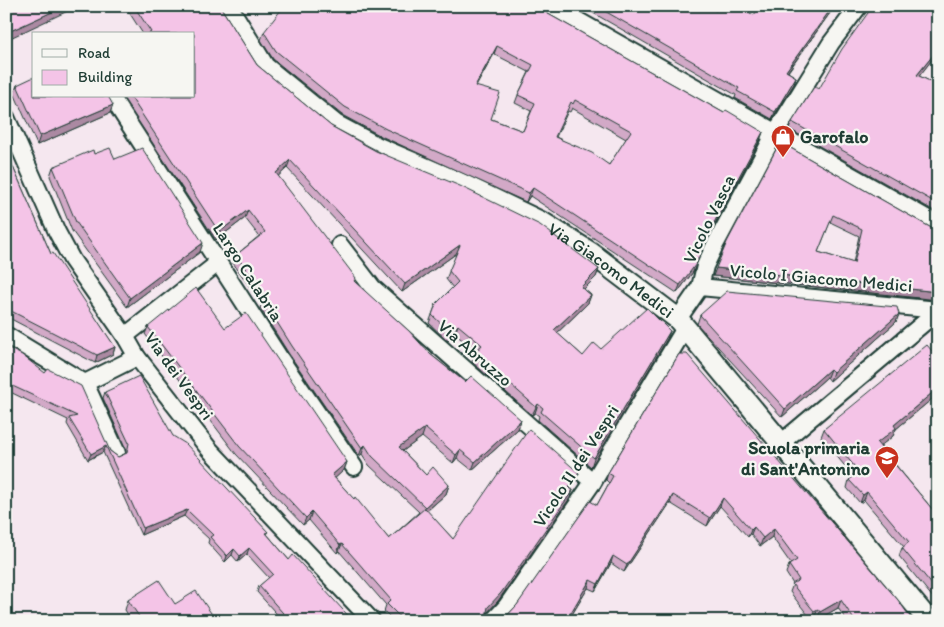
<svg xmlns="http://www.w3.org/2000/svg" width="944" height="627" viewBox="0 0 944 627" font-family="Itim,sans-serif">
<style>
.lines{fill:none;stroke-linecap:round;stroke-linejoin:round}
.minor-casing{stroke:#1f3d34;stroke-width:20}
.tertiary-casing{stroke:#1f3d34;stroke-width:24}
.minor{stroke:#f6f6f2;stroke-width:16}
.tertiary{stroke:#f6f6f2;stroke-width:20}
.wall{fill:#d2a9c7;stroke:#1f3d34;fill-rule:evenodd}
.shaded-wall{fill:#ab89a2;stroke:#1f3d34}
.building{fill:#f4c4e7;stroke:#1f3d34;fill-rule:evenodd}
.labels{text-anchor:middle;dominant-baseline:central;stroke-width:4.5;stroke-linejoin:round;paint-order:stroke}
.poi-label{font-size:18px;font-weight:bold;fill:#1f3d34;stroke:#f6f6f2;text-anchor:start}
.street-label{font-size:18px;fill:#1f3d34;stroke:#f6f6f2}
</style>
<rect width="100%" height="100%" fill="#f5e7ef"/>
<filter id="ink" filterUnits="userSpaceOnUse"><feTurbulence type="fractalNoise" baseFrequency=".02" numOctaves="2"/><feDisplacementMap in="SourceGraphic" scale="10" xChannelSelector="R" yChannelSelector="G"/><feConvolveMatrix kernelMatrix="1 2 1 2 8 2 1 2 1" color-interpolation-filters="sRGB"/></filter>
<g filter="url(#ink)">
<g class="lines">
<defs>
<g id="minor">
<polyline points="111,96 281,360 354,467"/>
<polyline points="6,117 57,232 72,260 125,336 137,357 209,449 372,621"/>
<polyline points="340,245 373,288 593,482"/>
<polyline points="700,287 938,310"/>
<polyline points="678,319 700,287 705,266 715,245 774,135 831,43 859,6"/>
<polyline points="6,335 85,383 137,357"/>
<polyline points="125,336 218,263"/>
<polyline points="85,383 117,453"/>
<polyline points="781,443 938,311"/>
<polyline points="493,621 506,607 593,482 685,328"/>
</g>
<g id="tertiary">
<path id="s1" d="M 227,6 L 264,67 L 335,125 L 378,148 L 462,184 L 543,223 L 591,253 L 678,319 L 929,621"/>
<polyline points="548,6 938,227"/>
</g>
</defs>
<use href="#minor" class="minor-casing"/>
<use href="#tertiary" class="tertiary-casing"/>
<use href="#minor" class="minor"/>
<use href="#tertiary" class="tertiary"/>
</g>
<g class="wall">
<polygon points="125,6 220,6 257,65 331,126 599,269 596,277 584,289 591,295 588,303 557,333 583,356 601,349 670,331 667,339 591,467 538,420 539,416 535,413 532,415 472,362 475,353 476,351 455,334 448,341 429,323 436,304 453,288 446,279 457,253 402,292 287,168 278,176 355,282 430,354 465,382 521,420 518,429 472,470 457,458 453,463 422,437 403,451 426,475 449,485 446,494 427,511 453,539 576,480 570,489 573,490 570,498 498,601 487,613 486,617 491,621 394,621 384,611 386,605 339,551 337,553 309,520 303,525 236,454 145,334 148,327 225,328 347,462 344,470 335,478 389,539 419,512 369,465 362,454 359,456 289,354 260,308 262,304 233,263 236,255 259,236 245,218 216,240 122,96 194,96 194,34 143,34"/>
<path d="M 534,6 L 724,113 L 763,132 L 760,140 L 706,240 L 693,272 L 677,293 L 530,196 L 526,202 L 383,137 L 342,115 L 273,59 L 261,40 L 264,32 ZM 494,54 L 529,72 L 518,95 L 515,103 L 531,111 L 523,131 L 491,119 L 476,86 ZM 572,108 L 626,139 L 609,165 L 556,137 L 568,111 L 570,112 Z"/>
<polygon points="581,6 669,6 671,7 689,10 716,11 754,15 835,6 788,72 796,77 794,84 772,119 735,98 736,95"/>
<polygon points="938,6 938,52 919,76 938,85 938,213 789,129 792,122 819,89"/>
<polygon points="17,85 113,105 110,113 37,145 14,93"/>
<path d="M 780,142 L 935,230 L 938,230 L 938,300 L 713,276 ZM 830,222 L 859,236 L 853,263 L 818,252 Z"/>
<polygon points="6,151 51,254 115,347 113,354 95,363 11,319 6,315"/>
<polygon points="94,154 115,159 200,252 127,307 72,231 50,176 53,167"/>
<polygon points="899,314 896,322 830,381 827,377 782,417 697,324 700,315"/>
<polygon points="6,347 22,355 110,451 118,457 126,453 126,449 103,398 105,392 173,436 268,532 267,534 289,560 353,621 283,621 257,592 259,586 269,578 247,554 238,562 232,555 225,562 208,543 209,539 184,516 141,535 103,452 88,460 67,424 68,420 6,390"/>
<polygon points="679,354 913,621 847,621 838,608 817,620 815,616 811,619 790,592 793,584 786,573 789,565 791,564 772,537 760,546 751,534 748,537 720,506 707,526 670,503 624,572 611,563 595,591 588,588 568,621 502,621 517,605 597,505 609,483 606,480 608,473"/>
<polygon points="938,358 938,394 896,429 893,436 880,446 938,516 938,604 899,556 902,548 904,547 864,500 860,503 847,488 849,480 853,476 821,437 824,429"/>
<polygon points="128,600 175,604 213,616 211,621 132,621 125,610"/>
</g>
<g class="shaded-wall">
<polygon points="65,6 75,6 74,8 6,40 6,33"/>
<polygon points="833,6 835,6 783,78 786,71"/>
<polygon points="497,46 494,54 472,94 475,86"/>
<polygon points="938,49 938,52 914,83 917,75"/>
<polygon points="796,77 794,84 772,119 775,112"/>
<polygon points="113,105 110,113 37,145 40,136"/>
<polygon points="763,132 760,140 706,240 693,272 677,293 680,285"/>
<polygon points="290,160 287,168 273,181 276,173"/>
<polygon points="533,188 530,196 526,202 529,193"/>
<polygon points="248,210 245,218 216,240 219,232"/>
<polygon points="203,243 200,252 127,307 130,298"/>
<polygon points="460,245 457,253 402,292 405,284"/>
<polygon points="716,268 938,292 938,300 713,276"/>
<polygon points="599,269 596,277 578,295 581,287"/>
<polygon points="591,295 588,303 551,339 554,330"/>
<polygon points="899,314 896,322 830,381 833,372"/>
<polygon points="458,325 455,334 448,341 451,333"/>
<polygon points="670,331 667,339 591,467 594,458"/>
<polygon points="115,347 113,354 95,363 97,355"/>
<polygon points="830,369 827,377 782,417 785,409"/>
<polygon points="938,388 938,394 896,429 893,436 874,451 877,443 894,425"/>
<polygon points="538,404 535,413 532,415 536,407"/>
<polygon points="521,420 518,429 472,470 475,462"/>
<polygon points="425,428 422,437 396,456 399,447"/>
<polygon points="365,445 362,454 359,456 362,448"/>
<polygon points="106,446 103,452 88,460 91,454"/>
<polygon points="460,450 457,458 453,463 456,455"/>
<polygon points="347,462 344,470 330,483 332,475"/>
<polygon points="579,473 576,480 566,495 569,488"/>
<polygon points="449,485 446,494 422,515 425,507"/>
<polygon points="573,490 570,498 498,601 485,615 488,607"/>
<polygon points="867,492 864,500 860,503 863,495"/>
<polygon points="673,495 670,503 624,572 627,565"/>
<polygon points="723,498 720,506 707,526 710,518"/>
<polygon points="187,510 184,516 141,535 143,528"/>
<polygon points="312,512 309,520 303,525 306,518"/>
<polygon points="754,527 751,534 748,537 751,530"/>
<polygon points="774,529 772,537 760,546 763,538"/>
<polygon points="342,544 339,551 337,553 340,545"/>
<polygon points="249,548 247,554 238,562 240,556"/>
<polygon points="234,549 232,555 225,562 227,556"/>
<polygon points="613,556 611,563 595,591 598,584"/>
<polygon points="590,580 588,588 568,621 566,621"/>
<polygon points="841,600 838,608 817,620 820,612"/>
<polygon points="818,609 815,616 811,619 814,611"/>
<polygon points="213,616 211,621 205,621"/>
</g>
<g class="building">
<polygon points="6,6 65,6 6,33"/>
<polygon points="134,6 220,6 257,65 331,126 376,151 460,186 540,225 599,269 581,287 591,295 554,330 583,356 594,343 601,349 647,308 670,331 594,458 541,412 543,408 538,404 536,407 475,353 482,345 458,325 451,333 432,315 436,304 458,282 449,271 460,245 405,284 290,160 276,173 356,278 354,281 409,331 430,354 465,382 471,376 521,420 475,462 460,450 456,455 425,428 399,447 426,475 433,467 449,485 425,507 372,456 365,445 362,448 292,346 263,300 266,298 236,255 265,232 248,210 219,232 130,96 194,96 194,34 148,34 151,32"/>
<path d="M 284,6 L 534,6 L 724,113 L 726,110 L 763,132 L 709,232 L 696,264 L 680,285 L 533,188 L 529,193 L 386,129 L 345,107 L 276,51 L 264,32 ZM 497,46 L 533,65 L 518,95 L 535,103 L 523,131 L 491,119 L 500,93 L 475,86 ZM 575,100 L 631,131 L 609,165 L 592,153 L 555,137 L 571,102 L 573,104 Z"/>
<polygon points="596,6 669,6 671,7 671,6 683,6 689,10 691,6 708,6 716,11 718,6 735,6 754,15 760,6 833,6 786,71 796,77 775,112 737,91 739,88"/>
<polygon points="873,6 938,6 938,49 917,75 938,85 938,204 792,122 814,87 819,89 842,49"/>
<polygon points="34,77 34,96 108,96 113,105 40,136 17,85"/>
<path d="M 780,142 L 935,230 L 938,230 L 938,292 L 716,268 L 727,242 ZM 833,215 L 862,229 L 854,263 L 818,252 Z"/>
<polygon points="110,148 115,159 142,148 203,243 130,298 76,222 53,167 93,150 94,154"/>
<polygon points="6,151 51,254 53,253 115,347 97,355 13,312 6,306"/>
<polygon points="196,288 225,328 246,313 347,462 332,475 354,499 355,497 389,539 425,508 453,539 529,429 579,473 569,488 573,490 501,593 488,607 486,617 491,621 404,621 387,604 391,600 342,544 340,545 312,512 306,518 239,446 148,327"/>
<polygon points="727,291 897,307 899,314 833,372 830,369 785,409 700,315"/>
<polygon points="927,345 938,358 938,388 894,425 896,428 877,443 938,516 938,592 902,548 909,542 867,492 863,495 849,480 859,472 824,429"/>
<polygon points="6,347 22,355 45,373 48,369 81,386 110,451 118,457 127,453 129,443 105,392 139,376 173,436 186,444 268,532 266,533 289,560 293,555 353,621 290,621 259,586 273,574 249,548 240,556 234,549 227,556 210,537 213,535 187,510 143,528 106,446 91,454 69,418 77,416 6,383"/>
<polygon points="679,354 687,354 898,600 913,621 855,621 841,600 820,612 818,609 814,611 792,584 799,580 789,565 797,560 774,529 763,538 754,527 751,530 723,498 710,518 673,495 627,565 613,556 598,584 590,580 566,621 562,621 561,619 559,621 502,621 517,605 590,501 597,505 613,476 608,473"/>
<polygon points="159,580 175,604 196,591 213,616 205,621 142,621 128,600"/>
</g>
</g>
<defs>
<symbol id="shop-pin" viewBox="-11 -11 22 30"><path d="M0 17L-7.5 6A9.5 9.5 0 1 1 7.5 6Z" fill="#c8321e" stroke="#f6f6f2"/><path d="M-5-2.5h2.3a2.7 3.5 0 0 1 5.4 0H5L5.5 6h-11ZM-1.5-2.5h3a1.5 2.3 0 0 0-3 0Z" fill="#fff"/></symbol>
<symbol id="school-pin" viewBox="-11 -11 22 30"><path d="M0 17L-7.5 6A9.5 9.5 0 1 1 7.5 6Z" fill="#c8321e" stroke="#f6f6f2"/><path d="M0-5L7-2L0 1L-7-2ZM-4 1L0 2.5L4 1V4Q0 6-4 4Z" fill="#fff"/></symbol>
</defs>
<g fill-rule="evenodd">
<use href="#shop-pin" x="769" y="123" width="28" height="38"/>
<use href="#school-pin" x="873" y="444" width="28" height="38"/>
</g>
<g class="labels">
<g class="poi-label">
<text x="800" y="137">Garofalo</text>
<text x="870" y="448" text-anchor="end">Scuola primaria<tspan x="870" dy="21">di Sant'Antonino</tspan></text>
</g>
<g class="street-label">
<text transform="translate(709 219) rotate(-64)">Vicolo Vasca</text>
<text stroke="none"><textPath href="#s1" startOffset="476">Via Giacomo Medici</textPath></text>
<text transform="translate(248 272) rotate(57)">Largo Calabria</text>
<text transform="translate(821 278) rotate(5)">Vicolo I Giacomo Medici</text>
<text transform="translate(475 353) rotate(41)">Via Abruzzo</text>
<text transform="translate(179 376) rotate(54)">Via dei Vespri</text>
<text transform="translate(576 466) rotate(-57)">Vicolo II dei Vespri</text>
</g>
</g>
<rect width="944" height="627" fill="none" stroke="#f6f6f2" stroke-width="25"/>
<rect x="12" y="12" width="919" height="602" fill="none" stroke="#1f3d34" stroke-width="2" filter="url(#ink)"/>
<rect x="32" y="32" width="162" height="65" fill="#f6f6f2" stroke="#a0aca6"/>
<rect x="42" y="49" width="25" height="8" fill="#f6f6f2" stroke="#a0aca6"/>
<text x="78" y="58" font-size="15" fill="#1f3d34">Road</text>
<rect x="42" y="70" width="25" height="15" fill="#f4c4e7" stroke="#a0aca6"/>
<text x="78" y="82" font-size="15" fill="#1f3d34">Building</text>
</svg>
